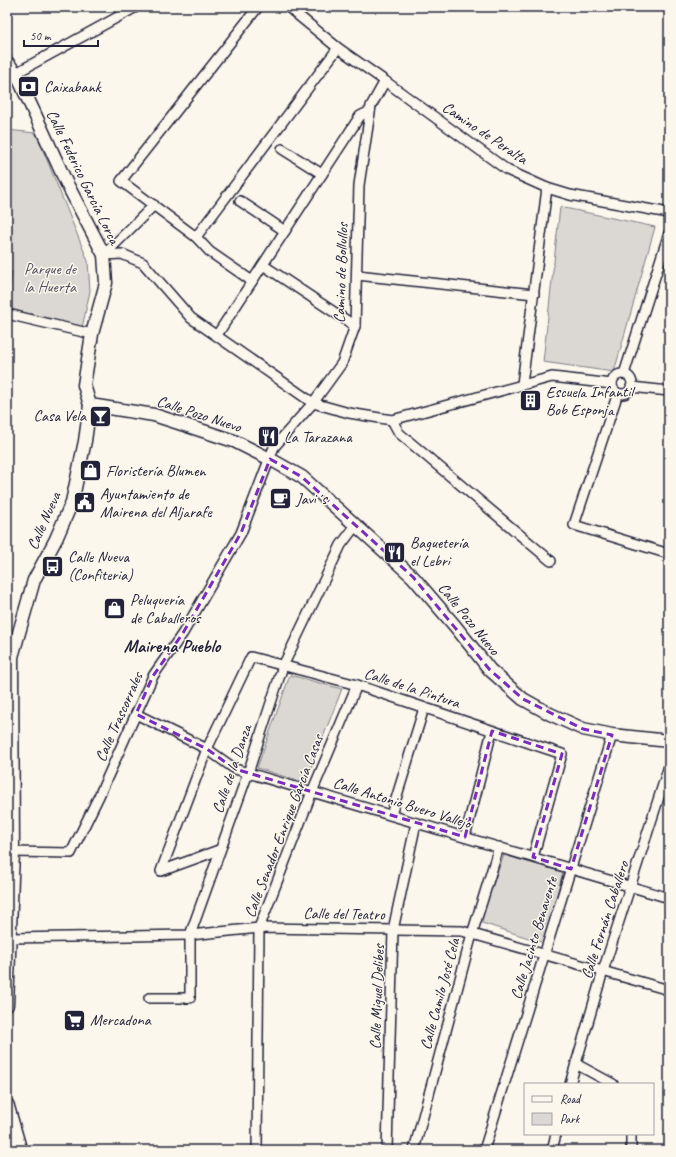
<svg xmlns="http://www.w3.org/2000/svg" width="676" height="1157" viewBox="0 0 676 1157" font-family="Caveat,sans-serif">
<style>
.park{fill:#dbd8d3;stroke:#7e7d87}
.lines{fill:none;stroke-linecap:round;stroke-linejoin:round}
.minor-casing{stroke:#22223b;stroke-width:12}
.tertiary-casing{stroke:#22223b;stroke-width:15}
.secondary-casing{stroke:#22223b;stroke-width:16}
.minor{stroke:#fbf7ec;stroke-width:9}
.tertiary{stroke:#fbf7ec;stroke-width:12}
.secondary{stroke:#fbf7ec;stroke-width:13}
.marked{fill:none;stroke:#7b2cbf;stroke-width:3;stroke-dasharray:8 5;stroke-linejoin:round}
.labels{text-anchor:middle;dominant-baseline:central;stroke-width:3;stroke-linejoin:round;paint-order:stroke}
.poi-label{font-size:16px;fill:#22223b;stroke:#fbf7ec;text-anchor:start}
.street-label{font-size:16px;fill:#22223b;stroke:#fbf7ec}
.park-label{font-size:16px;fill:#505061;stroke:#fbf7ec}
.quarter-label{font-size:18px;font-weight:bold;fill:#22223b;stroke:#fbf7ec}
</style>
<rect width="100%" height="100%" fill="#fbf7ec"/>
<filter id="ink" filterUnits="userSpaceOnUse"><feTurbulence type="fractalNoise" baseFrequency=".025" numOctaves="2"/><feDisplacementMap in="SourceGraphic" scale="8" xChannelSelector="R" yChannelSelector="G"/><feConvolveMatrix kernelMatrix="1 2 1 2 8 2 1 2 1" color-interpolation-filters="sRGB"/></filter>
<g filter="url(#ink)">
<g class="park">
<polygon points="7,130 36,133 88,261 90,291 82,328 8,308 12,272 7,271"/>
<polygon points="560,207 655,227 614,372 543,362"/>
<polygon points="290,675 342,689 305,783 257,768"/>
<polygon points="504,855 563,872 544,943 479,922"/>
</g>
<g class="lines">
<defs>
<g id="minor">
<polyline points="16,73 136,7"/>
<polyline points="385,81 507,170 547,188 570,195 669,213"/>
<polyline points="282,149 322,174"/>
<polyline points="240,201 285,231"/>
<polyline points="196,237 338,48"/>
<polyline points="104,255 122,254 143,263 191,318 313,403 349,413 392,420 552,377 612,384"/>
<polyline points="104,255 154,205"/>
<polyline points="263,265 355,326"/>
<polyline points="357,275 534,294"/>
<polyline points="252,281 210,252 196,237 121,181 258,7"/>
<polyline points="7,314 92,334"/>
<polyline points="217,335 360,116 370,111"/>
<polyline points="624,374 669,233"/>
<circle cx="622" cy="384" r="10"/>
<polyline points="522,384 547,188"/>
<polyline points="631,387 669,391"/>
<polyline points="618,393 574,525 669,554"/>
<polyline points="392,420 399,433 551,561"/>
<polyline points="136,714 207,749 235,769 669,898"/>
<polyline points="391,815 424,708"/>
<polyline points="465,837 492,731"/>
<polyline points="219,850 161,871 207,749 251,657 357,685 562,754 533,857"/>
<polyline points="13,852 71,853 99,796 153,676 183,633 241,533 274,447 313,403 342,363 355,326 359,185 371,106 385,81 338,48 288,7"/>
<polyline points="10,938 190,935 259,928 462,931 669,990"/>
<polyline points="149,998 190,998 190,935 248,773 283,666 341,545 356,525"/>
<polyline points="576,1064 613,1084"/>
<polyline points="570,1084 603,971 669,766"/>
<polyline points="257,1150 259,928 312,792 357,685"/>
<polyline points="387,1150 393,930 416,823"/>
<polyline points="414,1150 472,934 499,847"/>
<polyline points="484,1150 612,735"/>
<polyline points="552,1150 556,1134"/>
<polyline points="631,1150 631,1134"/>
</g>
<g id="tertiary">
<polyline points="7,62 16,73 66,182 104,255 106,283 92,334 84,385 90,405 85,441 72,502 56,539 34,580 12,657 13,852 7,1005"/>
<polyline points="90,405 154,415 234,441 270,459 302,477 413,577 455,626 490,670 523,699 550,714 583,729 612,735 669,741"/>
</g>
<polyline id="secondary" points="7,1105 20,1150"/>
</defs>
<use href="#minor" class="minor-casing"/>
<use href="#tertiary" class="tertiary-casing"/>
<use href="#secondary" class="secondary-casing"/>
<use href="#minor" class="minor"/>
<use href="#tertiary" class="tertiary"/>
<use href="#secondary" class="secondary"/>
</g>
</g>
<path class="marked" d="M 270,459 L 302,477 L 413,577 L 490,670 L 523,699 L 583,729 L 612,735 L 571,869 L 533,857 L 562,754 L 492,731 L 465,837 L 235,769 L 207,749 L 136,714 L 153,676 L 183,633 L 241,533 Z"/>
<defs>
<symbol id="bank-square" viewBox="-11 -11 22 22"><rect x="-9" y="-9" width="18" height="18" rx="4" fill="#22223b" stroke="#fbf7ec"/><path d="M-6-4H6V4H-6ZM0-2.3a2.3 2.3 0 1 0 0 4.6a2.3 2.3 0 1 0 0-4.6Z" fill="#fff"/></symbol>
<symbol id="building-square" viewBox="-11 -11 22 22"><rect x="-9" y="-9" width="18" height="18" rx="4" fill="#22223b" stroke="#fbf7ec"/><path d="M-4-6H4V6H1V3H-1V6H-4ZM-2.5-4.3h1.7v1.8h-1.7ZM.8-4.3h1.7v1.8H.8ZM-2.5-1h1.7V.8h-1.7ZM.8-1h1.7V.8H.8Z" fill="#fff"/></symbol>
<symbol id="bar-square" viewBox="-11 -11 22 22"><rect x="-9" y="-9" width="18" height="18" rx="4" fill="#22223b" stroke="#fbf7ec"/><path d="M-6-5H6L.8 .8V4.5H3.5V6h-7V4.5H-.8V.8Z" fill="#fff"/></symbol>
<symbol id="restaurant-square" viewBox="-11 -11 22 22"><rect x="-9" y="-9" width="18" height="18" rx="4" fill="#22223b" stroke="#fbf7ec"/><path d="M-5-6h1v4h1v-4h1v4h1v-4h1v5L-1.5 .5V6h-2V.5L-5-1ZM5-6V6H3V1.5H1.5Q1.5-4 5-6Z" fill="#fff"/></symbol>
<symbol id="shop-square" viewBox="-11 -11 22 22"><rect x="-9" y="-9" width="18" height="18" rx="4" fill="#22223b" stroke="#fbf7ec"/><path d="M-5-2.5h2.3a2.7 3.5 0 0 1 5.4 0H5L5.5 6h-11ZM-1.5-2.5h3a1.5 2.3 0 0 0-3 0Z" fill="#fff"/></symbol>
<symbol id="cafe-square" viewBox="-11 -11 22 22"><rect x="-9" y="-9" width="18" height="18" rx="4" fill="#22223b" stroke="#fbf7ec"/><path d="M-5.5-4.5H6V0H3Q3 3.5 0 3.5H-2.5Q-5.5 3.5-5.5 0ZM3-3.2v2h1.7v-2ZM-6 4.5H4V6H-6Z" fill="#fff"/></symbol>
<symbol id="civic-square" viewBox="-11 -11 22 22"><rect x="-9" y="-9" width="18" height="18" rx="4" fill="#22223b" stroke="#fbf7ec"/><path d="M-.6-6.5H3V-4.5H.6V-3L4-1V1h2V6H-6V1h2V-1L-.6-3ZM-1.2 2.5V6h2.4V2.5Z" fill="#fff"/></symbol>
<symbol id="bus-square" viewBox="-11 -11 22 22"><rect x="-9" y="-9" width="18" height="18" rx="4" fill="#22223b" stroke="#fbf7ec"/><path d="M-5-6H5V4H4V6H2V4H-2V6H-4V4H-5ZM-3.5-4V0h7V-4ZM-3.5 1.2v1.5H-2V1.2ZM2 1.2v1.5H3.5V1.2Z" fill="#fff"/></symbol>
<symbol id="supermarket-square" viewBox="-11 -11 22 22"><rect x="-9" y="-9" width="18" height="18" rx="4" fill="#22223b" stroke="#fbf7ec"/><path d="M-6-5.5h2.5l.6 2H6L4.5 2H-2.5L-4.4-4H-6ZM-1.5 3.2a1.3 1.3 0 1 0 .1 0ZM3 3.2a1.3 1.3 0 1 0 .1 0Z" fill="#fff"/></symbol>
</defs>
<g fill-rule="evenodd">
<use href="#bank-square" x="16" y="74" width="25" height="25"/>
<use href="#building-square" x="518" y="388" width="25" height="25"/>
<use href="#bar-square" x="88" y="404" width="25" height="25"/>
<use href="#restaurant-square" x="256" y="424" width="25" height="25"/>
<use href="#shop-square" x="78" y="458" width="25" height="25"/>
<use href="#cafe-square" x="268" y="486" width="25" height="25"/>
<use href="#civic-square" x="72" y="490" width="25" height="25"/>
<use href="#restaurant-square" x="382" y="540" width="25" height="25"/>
<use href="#bus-square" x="40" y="554" width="25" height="25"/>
<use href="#shop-square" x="102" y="596" width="25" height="25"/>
<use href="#supermarket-square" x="62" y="1008" width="25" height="25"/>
</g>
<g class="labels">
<g class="poi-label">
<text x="44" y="87">Caixabank</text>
<text x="546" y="392">Escuela Infantil<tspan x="546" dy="18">Bob Esponja</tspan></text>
<text x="86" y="416" text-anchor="end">Casa Vela</text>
<text x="284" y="437">La Tarazana</text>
<text x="106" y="471">Floristería Blumen</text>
<text x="100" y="494">Ayuntamiento de<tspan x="100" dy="18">Mairena del Aljarafe</tspan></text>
<text x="296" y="499">Javi´s</text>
<text x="410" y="543">Baguetería<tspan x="410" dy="18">el Lebri</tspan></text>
<text x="68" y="557">Calle Nueva<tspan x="68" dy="18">(Confiteria)</tspan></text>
<text x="130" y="600">Peluquería<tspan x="130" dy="18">de Caballeros</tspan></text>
<text x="90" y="1020">Mercadona</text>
</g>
<g class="street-label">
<text transform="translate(485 133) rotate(34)">Camino de Peralta</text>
<text transform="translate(83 177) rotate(64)">Calle Federico García Lorca</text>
<text transform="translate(341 273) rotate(-88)">Camino de Bollullos</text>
<text transform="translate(199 414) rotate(18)">Calle Pozo Nuevo</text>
<text transform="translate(44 521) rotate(-66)">Calle Nueva</text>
<text transform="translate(469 619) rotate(51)">Calle Pozo Nuevo</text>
<text transform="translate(412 688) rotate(18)">Calle de la Pintura</text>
<text transform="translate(119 717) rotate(-66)">Calle Trascorrales</text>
<text transform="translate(232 769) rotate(-71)">Calle de la Danza</text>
<text transform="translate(402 803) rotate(17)">Calle Antonio Buero Vallejo</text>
<text transform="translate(284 826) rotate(-69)">Calle Senador Enrique García Casas</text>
<text transform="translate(344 914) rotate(1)">Calle del Teatro</text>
<text transform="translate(605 920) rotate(-72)">Calle Fernán Caballero</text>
<text transform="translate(534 938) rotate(-73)">Calle Jacinto Benavente</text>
<text transform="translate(440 994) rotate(-75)">Calle Camilo José Cela</text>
<text transform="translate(377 997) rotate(-88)">Calle Miguel Delibes</text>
</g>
<g class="park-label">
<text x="50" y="269">Parque de<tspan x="50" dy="18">la Huerta</tspan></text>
</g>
<g class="quarter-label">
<text x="172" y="646">Mairena Pueblo</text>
</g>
</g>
<rect width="676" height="1157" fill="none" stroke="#fbf7ec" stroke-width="24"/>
<rect x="12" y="12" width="652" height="1133" fill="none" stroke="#22223b" stroke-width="1.5" filter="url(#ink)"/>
<rect x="524" y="1083" width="130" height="52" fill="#fbf7ec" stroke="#a4a2a5"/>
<rect x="532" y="1096" width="20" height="6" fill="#fbf7ec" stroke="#a4a2a5"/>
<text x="560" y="1103" font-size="12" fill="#22223b">Road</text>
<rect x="532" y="1113" width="20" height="12" fill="#dbd8d3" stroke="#a4a2a5"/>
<text x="560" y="1123" font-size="12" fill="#22223b">Park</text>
<path d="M24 40v6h74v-6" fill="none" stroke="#22223b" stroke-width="2"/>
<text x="30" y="40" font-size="12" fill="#22223b" stroke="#fbf7ec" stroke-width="3" paint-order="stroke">50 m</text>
</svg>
